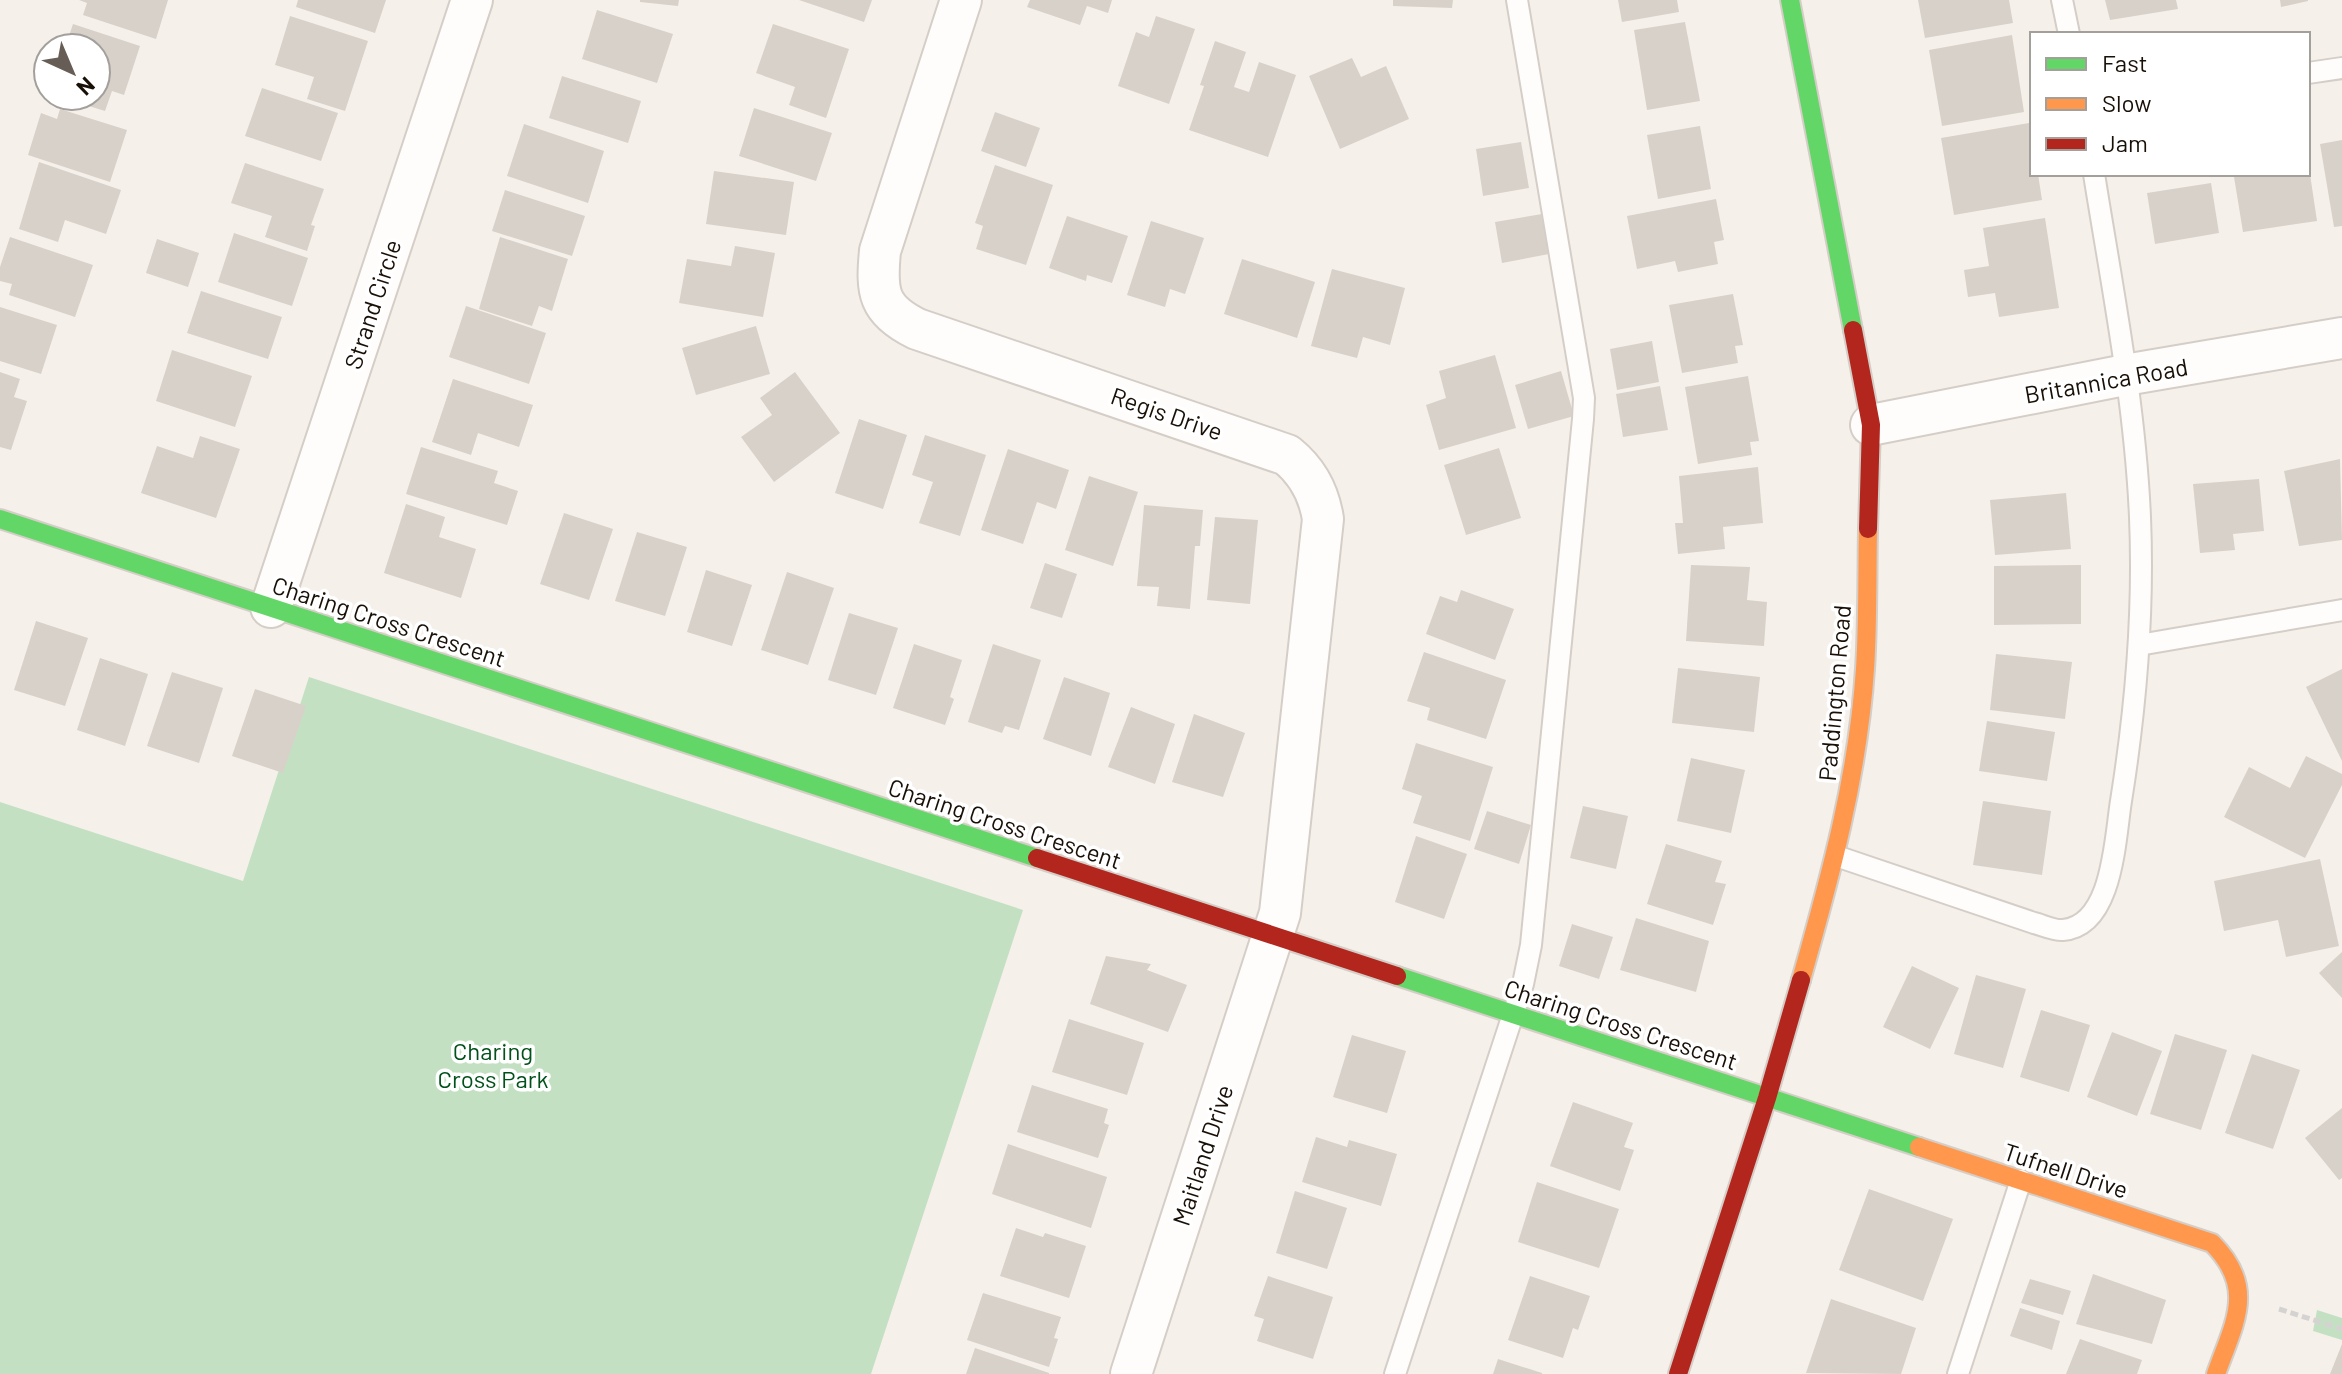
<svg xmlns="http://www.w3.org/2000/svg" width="2342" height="1374" viewBox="0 0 2342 1374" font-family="Barlow,sans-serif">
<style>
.green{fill:#c3e1c2}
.building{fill:#d8d1c9}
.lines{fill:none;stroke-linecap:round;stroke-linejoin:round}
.lane-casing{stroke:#d5cec7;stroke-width:24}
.street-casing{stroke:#d5cec7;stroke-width:44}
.fast-casing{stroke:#d5cec7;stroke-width:22}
.slow-casing{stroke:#d5cec7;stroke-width:22}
.jam-casing{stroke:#d5cec7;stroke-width:22}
.path{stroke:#d5d3d2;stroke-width:5;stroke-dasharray:8 4;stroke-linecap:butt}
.lane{stroke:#fefdfc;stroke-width:20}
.street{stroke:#fefdfc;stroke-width:40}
.fast{stroke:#63d668;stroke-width:18}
.slow{stroke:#ff974d;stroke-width:18}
.jam{stroke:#b3261e;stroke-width:18}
.labels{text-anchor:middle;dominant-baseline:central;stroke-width:7;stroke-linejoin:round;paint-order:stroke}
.street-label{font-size:24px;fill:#180f06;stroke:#fff}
.park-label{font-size:24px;fill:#00511a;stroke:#fff}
</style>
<rect width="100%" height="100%" fill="#f6f0eb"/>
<g class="green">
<polygon points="309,677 1023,910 871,1374 0,1374 0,802 243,881"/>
<polygon points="2317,1310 2342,1318 2342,1340 2313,1331"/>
</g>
<g class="building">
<polygon points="79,0 168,0 156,39 83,15 87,3"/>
<polygon points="298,0 386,0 375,33 296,7"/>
<polygon points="640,0 679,0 678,6 640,2"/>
<polygon points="799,0 872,0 864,22"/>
<polygon points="1030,0 1112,0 1108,13 1087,6 1080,25 1027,7"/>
<polygon points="1393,0 1453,0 1452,8 1393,6"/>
<polygon points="1618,0 1677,0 1679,12 1622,22"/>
<polygon points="1918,0 2009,0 2013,23 1925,38"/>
<polygon points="2105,0 2176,0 2178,9 2110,20"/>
<polygon points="2280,0 2308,0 2308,1 2281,7"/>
<polygon points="597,10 673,34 657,83 582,59"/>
<polygon points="290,16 368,41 345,111 307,99 314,77 275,65"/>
<polygon points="1156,16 1195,29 1169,104 1118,86 1136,32 1149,37"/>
<polygon points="1685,22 1700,101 1647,110 1634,30"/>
<polygon points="73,24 140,46 124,95 112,91 105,111 60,97 96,96 96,48 65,48"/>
<polygon points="773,24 849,49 826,118 789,105 795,87 756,73"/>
<polygon points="2012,35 2024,112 1942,126 1929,50"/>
<polygon points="1215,41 1246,52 1234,87 1249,92 1259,62 1296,75 1268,157 1189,130 1204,86 1200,85"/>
<polygon points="1352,58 1361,77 1386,66 1409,119 1340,149 1309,76"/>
<polygon points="562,76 641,101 628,143 549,118"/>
<polygon points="262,88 338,113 321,161 245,136"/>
<polygon points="754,108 832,133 816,181 739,156"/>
<polygon points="60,109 127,130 110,182 28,155 41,113 57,119"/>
<polygon points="995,112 1040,128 1026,167 981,151"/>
<polygon points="2029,123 2032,174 2038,174 2042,200 1954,215 1941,138"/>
<polygon points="524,124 604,151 588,203 507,176"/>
<polygon points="1700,126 1711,189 1658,199 1647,135"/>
<polygon points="2342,140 2342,226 2334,227 2320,144"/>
<polygon points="1521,142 1529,188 1483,196 1476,149"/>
<polygon points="39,162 121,190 106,234 65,220 58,242 19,229"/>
<polygon points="245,163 324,189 311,225 315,226 307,251 265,237 272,216 231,203"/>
<polygon points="995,165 1053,185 1026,265 976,249 983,226 975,223"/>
<polygon points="714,171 794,182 786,235 706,224"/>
<polygon points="2256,174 2310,174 2317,221 2243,232 2234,177"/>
<polygon points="2211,183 2219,233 2155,244 2147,193"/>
<polygon points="505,190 585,216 572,256 492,231"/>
<polygon points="1716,199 1724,240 1714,242 1718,264 1678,272 1675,261 1637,269 1627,216"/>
<polygon points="1542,214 1549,254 1502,263 1495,222"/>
<polygon points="1067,216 1128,236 1112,283 1087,275 1086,281 1049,268"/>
<polygon points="2045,218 2059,308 1999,317 1995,293 1968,297 1964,270 1989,266 1983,228"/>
<polygon points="1151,221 1204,238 1185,294 1170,289 1165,307 1127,295"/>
<polygon points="234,233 308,258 292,306 218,282"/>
<polygon points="10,237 93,265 75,317 9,295 12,284 0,281 0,267"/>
<polygon points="500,237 568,259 552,311 539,306 532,326 479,309"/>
<polygon points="157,239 199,253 188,287 146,273"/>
<polygon points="735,246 775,253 763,317 679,303 687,259 731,266"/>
<polygon points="1242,259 1315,282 1297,338 1224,314"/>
<polygon points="1332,269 1405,288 1390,345 1363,337 1357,358 1311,346"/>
<polygon points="201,291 282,317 268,359 187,333"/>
<polygon points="1733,294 1743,345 1735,346 1738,363 1682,373 1669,305"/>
<polygon points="466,306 546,333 529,384 449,357"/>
<polygon points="0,307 57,325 41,374 0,361"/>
<polygon points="756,326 770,374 696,395 682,348"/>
<polygon points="1652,341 1659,382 1617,390 1610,349"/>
<polygon points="172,350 252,376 235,427 156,401"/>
<polygon points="1495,355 1516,428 1439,450 1426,405 1446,398 1439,371"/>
<polygon points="1561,371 1574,416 1528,429 1515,385"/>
<polygon points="0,372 20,379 14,397 27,401 11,450 0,447"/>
<polygon points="795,372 840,433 774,482 741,437 772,415 760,398"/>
<polygon points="1748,376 1759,441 1750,442 1752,455 1698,464 1685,387"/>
<polygon points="453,379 533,405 519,447 478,433 471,455 432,442"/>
<polygon points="1660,386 1668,430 1623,437 1616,394"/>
<polygon points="859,419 907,435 883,509 835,493"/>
<polygon points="925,435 986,455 960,536 919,523 933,482 912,475"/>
<polygon points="200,436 240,449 216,518 141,493 157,446 193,458"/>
<polygon points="421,447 498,471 494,483 518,491 507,525 406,494"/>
<polygon points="1499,448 1521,518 1466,535 1444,465"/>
<polygon points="1008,449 1069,470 1056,509 1037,502 1023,544 981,530"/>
<polygon points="2340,459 2342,540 2299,546 2284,471"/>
<polygon points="1758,467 1763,523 1723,527 1725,549 1678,554 1675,523 1683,523 1679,476"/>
<polygon points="1089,476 1138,492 1113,566 1065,550"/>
<polygon points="2259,479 2264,531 2233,534 2235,550 2200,553 2193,484"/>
<polygon points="2066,493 2071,549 1995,555 1990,500"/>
<polygon points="406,504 445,517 439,537 476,549 461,598 384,573"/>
<polygon points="1144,505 1203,510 1200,546 1195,546 1190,609 1157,606 1159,587 1137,586"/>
<polygon points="564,513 613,529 589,600 540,584"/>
<polygon points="1215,517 1258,520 1250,604 1207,600"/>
<polygon points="637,532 687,547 665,616 615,601"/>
<polygon points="1045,563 1077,574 1062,618 1030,608"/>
<polygon points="1691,565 1750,567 1747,600 1767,602 1764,646 1686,641"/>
<polygon points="2081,565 2081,624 1994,625 1994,566"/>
<polygon points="706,570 752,585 732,646 687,632"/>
<polygon points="787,572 834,588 808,665 761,650"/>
<polygon points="1461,590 1514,609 1495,660 1426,634 1440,596 1457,602"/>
<polygon points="849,613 898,628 876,695 828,680"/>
<polygon points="36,621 88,638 65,706 14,690"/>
<polygon points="914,644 962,660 950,697 954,699 945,725 893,708"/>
<polygon points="993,644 1041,660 1019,730 1005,726 1002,733 968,722"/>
<polygon points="1424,652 1506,680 1486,739 1427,720 1430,708 1407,701"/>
<polygon points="1996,654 2072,662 2065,719 1990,710"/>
<polygon points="100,658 148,674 125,746 77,730"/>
<polygon points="1678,668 1760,677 1754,732 1672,723"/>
<polygon points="2342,669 2342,761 2306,687"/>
<polygon points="172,672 223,688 199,763 147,746"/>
<polygon points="1064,677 1110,693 1091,756 1043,739"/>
<polygon points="255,689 306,706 283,773 232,756"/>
<polygon points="1131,707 1175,724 1155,784 1108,767"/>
<polygon points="1194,714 1245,733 1223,797 1172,782"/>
<polygon points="1987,721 2055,732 2047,781 1979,771"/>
<polygon points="1416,743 1493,767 1470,841 1413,823 1422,796 1402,789"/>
<polygon points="2306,756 2342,774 2342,785 2305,858 2224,817 2249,767 2290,788"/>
<polygon points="1691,758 1745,770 1731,833 1677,821"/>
<polygon points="1983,801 2051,811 2042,875 1973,865"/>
<polygon points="1583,806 1628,816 1616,869 1570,858"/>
<polygon points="1487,811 1531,825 1519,864 1474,849"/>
<polygon points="1416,836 1467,854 1444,919 1395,902"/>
<polygon points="1666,844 1722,861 1715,882 1726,884 1713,925 1647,904"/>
<polygon points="2320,859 2339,946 2286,957 2278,920 2224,931 2214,881"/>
<polygon points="1636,918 1709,941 1696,992 1620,970"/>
<polygon points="1572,924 1613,937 1599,979 1559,966"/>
<polygon points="2342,952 2342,998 2319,973"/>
<polygon points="1106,956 1151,964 1147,970 1187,985 1168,1032 1090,1004"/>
<polygon points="1912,966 1959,988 1930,1049 1883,1027"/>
<polygon points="1976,975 2026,989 2003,1068 1954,1054"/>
<polygon points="2041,1010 2090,1025 2069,1092 2020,1077"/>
<polygon points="1069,1019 1144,1043 1127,1095 1052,1072"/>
<polygon points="2112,1032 2162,1051 2137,1116 2087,1097"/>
<polygon points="2175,1034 2227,1050 2201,1130 2150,1114"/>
<polygon points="1352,1035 1406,1051 1387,1113 1333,1097"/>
<polygon points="2252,1054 2300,1070 2273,1149 2225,1133"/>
<polygon points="1032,1085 1108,1109 1104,1123 1109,1125 1098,1158 1017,1132"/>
<polygon points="1573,1102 1633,1123 1624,1147 1634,1150 1620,1191 1550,1166"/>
<polygon points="2342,1108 2342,1178 2339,1180 2305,1138"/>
<polygon points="1316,1137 1347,1147 1349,1140 1397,1154 1381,1206 1302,1182"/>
<polygon points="1008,1144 1107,1177 1091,1228 992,1194"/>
<polygon points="1537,1182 1619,1209 1599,1268 1518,1242"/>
<polygon points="1869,1189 1953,1219 1923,1301 1839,1270"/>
<polygon points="1295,1191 1347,1208 1327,1269 1276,1253"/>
<polygon points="1016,1228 1043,1237 1045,1233 1086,1246 1069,1298 1000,1276"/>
<polygon points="2093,1274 2166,1300 2152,1344 2076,1324"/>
<polygon points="1268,1276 1333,1297 1313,1359 1257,1341 1264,1319 1254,1316"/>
<polygon points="1530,1276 1590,1296 1578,1330 1573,1328 1563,1358 1508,1340"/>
<polygon points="2030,1279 2071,1291 2063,1315 2021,1303"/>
<polygon points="983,1293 1061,1317 1054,1338 1058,1339 1049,1367 967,1340"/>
<polygon points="1831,1299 1916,1328 1901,1374 1806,1373"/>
<polygon points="2020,1308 2060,1321 2052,1350 2010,1336"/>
<polygon points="2080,1339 2142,1360 2137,1374 2066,1374"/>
<polygon points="2342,1344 2342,1374 2330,1374"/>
<polygon points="975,1348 1049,1373 1049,1374 966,1374"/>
<polygon points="1498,1359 1542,1373 1542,1374 1493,1374"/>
</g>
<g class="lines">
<defs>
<g id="lane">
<polyline points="2062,0 2069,34"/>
<polyline points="2308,73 2342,68"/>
<polyline points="2139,645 2342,610"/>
<path d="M 1836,856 L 2034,923 C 2042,925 2055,931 2063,930 C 2113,926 2115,838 2121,801 C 2136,707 2144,612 2140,517 C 2135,402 2112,287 2094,174"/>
<polyline points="1395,1374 1523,984 1531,945 1583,419 1584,398 1517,0"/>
<polyline points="1958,1374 2021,1180"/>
</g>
<g id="street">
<path d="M 961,0 L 880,251 C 876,292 878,310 917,329 L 1287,455 C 1308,472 1319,493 1323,519 L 1280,913 L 1131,1374"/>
<polyline points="1871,425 2125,375 2342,338"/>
<polyline points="271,607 472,0"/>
</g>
<g id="fast">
<polyline points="1790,0 1853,330"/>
<polyline points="0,519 1037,858"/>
<polyline points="1397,976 1919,1147"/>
</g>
<g id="slow">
<path d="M 1801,980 C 1830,878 1858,776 1865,669 C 1868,623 1867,576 1868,529"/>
<path d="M 1919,1147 L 2212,1243 C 2257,1288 2234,1323 2216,1374"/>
</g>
<g id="jam">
<polyline points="1853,330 1871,425 1868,529"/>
<polyline points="1037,858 1397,976"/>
<polyline points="1678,1374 1767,1098 1801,980"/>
</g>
</defs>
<use href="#lane" class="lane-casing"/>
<use href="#street" class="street-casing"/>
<use href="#fast" class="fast-casing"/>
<use href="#slow" class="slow-casing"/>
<use href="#jam" class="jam-casing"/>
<polyline class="path" points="2279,1309 2342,1329"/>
<use href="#lane" class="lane"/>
<use href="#street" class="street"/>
<use href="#fast" class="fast"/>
<use href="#slow" class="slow"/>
<use href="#jam" class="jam"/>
</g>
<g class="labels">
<g class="street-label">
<text transform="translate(372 304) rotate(-72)">Strand Circle</text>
<text transform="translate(2106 380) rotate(-10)">Britannica Road</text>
<text transform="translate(1167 413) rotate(19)">Regis Drive</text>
<text transform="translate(389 621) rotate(18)">Charing Cross Crescent</text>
<text transform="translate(1834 693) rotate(-85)">Paddington Road</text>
<text transform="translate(1005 823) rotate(18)">Charing Cross Crescent</text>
<text transform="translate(1621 1024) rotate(18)">Charing Cross Crescent</text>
<text transform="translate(1202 1155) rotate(-72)">Maitland Drive</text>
<text transform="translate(2066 1170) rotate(18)">Tufnell Drive</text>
</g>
<g class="park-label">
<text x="493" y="1050">Charing<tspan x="493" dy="28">Cross Park</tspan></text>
</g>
</g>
<rect x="2030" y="32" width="280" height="144" fill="#ffffff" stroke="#a39f9b" stroke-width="2"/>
<rect x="2046" y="58" width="40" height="12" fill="#63d668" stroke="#a39f9b" stroke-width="2"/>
<text x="2102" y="72" font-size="24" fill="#180f06">Fast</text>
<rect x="2046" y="98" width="40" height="12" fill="#ff974d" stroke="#a39f9b" stroke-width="2"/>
<text x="2102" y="112" font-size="24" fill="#180f06">Slow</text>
<rect x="2046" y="138" width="40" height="12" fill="#b3261e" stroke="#a39f9b" stroke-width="2"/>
<text x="2102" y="152" font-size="24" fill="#180f06">Jam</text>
<g transform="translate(72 72) rotate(136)"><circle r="38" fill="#ffffff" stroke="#a39f9b" stroke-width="2"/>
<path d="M0-6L14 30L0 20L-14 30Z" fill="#665e56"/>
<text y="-12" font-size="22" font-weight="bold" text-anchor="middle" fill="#180f06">N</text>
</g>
</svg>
